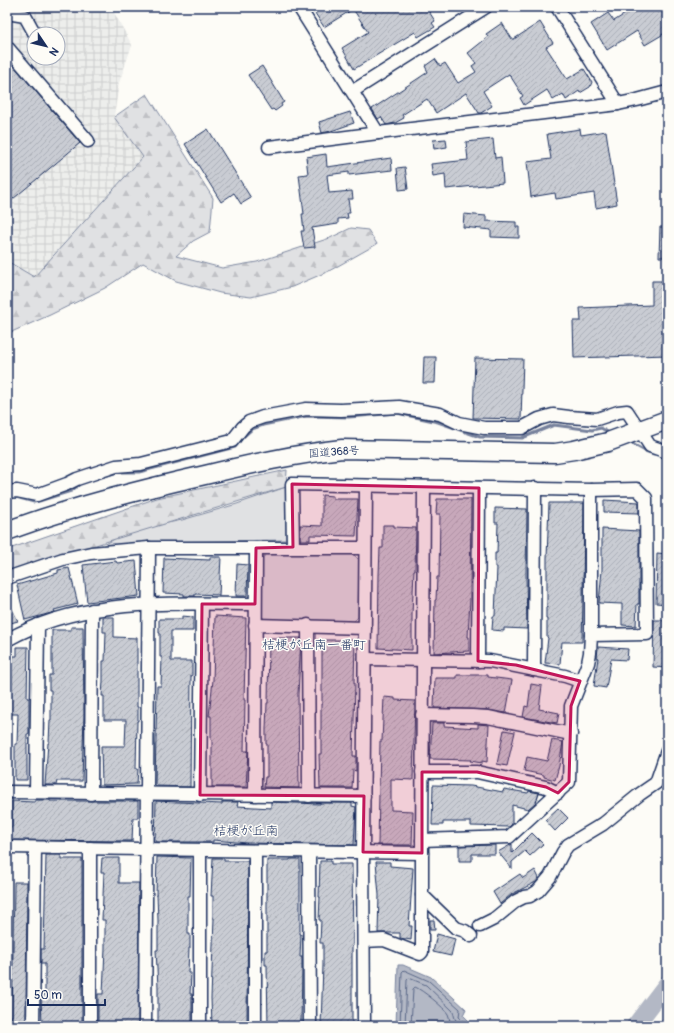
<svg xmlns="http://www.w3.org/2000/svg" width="674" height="1033" viewBox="0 0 674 1033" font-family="Pangolin,'Klee One',sans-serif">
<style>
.industrial{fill:url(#industrial-grid);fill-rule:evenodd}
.green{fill:#e0e1e3;stroke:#7e88a0}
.forest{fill:url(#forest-firs);stroke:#7e88a0}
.water{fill:#b3b8c5;stroke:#76819c}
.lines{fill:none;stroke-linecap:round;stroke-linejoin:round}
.shore{stroke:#586687;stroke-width:1}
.stream{stroke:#76819c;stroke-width:3}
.river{stroke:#b3b8c5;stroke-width:18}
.building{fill:url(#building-hatch);stroke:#1b2f5e}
.minor-casing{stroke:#1b2f5e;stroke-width:15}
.highway-casing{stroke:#1b2f5e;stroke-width:21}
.minor{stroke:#fdfcf7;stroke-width:12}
.highway{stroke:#fdfcf7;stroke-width:18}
.marked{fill:#c2185b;fill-opacity:0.2;stroke:#c2185b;stroke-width:3;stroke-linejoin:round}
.labels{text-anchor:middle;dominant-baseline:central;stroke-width:3;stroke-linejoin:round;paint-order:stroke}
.street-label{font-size:11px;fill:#1b2f5e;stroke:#fdfcf7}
.quarter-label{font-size:13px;fill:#1b2f5e;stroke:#fdfcf7}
</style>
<defs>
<pattern id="industrial-grid" width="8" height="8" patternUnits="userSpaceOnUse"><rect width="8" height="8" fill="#edeeec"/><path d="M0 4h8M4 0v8" fill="none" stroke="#cbcccd"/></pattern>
<pattern id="forest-firs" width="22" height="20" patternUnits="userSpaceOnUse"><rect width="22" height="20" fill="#e0e1e3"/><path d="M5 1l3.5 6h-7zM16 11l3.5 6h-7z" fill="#c0c1c5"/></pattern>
<pattern id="building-hatch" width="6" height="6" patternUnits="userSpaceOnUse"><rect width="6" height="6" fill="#c9ccd3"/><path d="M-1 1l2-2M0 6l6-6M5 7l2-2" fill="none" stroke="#acb0b8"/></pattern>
</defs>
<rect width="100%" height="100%" fill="#fdfcf7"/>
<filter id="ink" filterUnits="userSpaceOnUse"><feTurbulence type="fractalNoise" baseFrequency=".025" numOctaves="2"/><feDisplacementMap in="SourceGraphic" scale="8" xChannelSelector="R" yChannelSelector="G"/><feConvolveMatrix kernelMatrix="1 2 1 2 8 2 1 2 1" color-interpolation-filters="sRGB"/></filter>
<g filter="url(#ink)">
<path class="industrial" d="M 7,7 L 111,7 L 132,45 L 119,83 L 114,117 L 144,157 L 34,277 L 7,261 ZM 34,34 L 58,34 L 58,58 L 34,58 Z"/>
<g class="green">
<polygon points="286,487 286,540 157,542 102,546 129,531 182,520 237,504"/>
<polygon points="266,554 353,554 359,560 358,617 353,622 266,621 260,614 260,562"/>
</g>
<g class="forest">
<polygon points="147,94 213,198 210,232 193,241 176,256 222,268 257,262 330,238 351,228 368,230 377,244 329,271 292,287 251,297 220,293 176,281 143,263 105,288 50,315 7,334 7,261 34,277 143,157 114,117"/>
<polygon points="287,470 286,487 7,572 7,550 9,549 157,498"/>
</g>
<polygon class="water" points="398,965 403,965 431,977 466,1009 463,1015 474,1026 396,1026"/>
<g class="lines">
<g class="shore">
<polyline points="400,1026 402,972 404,970 429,981 460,1009 459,1017 468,1026"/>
<polyline points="405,1026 407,980 409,978 426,985 453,1011 455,1019 461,1026"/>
<path d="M 411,1026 L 413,989 L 415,987 C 421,989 445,1008 448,1014 C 450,1018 449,1022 452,1026"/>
</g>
<g class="stream">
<polyline points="244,436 252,429 263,425 307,416 349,417 397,413 438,422 480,437 522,438 554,425 592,430 601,428 611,434"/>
<polyline points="629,442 645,451 654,454"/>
<polyline points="105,476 117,472 139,472 235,447 239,442"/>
<polyline points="7,499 16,497 34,502 39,501 71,491 77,486"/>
</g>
<polyline class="river" points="635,1026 667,984"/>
</g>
<g class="building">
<polygon points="311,7 426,7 435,21 432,23 435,27 418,37 415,32 354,69 342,48 368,32 353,9 324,27"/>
<polygon points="636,7 667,7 667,32 645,45 637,31 607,50 591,24 608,13 614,21"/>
<polygon points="540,22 553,43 546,47 567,79 584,69 592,82 590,87 580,93 579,91 566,100 563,94 553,100 547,90 524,105 520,98 523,96 509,74 483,91 492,106 481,113 479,113 466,93 436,113 427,99 402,115 404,118 395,123 386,125 381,117 378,119 372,109 428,72 425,66 435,59 440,66 445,63 458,83 476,72 472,66 476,63 468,53 488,37 486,34 502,23 512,39 514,39"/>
<polygon points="7,58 80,143 7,204"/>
<polygon points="262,66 284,102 281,104 282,106 275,111 273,109 271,110 248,75"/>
<polygon points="350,112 354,123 331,131 322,133 319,122"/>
<polygon points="208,129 251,198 241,204 234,193 221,202 185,144"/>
<polygon points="580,129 581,135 606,131 617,204 596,208 594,193 556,199 555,193 531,197 527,162 551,159 547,134"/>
<polygon points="446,139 447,147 434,149 433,140"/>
<polygon points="493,139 495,158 501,157 503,183 446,189 445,174 433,176 431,164 468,160 466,142"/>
<polygon points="326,154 327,167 391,158 392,170 349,175 349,172 327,175 329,193 352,191 353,199 348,199 350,213 347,213 348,218 338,219 338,224 312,228 315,247 304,248 301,231 304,231 302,214 304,214 299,175 308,174 306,157"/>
<polygon points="405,167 408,189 399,190 397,168"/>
<polygon points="464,214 486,216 486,221 516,222 516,227 519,227 519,238 491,237 491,230 463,227"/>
<polygon points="660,227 667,227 667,257 659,257"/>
<polygon points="652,281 667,281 667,355 574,358 573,321 581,321 580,308 652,305"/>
<polygon points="424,357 436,357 435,383 423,383"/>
<polygon points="475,358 523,359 521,419 473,418"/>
<polygon points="322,495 333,496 333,499 358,499 356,536 310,535 310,540 300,540 300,525 322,526"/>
<polygon points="437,499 471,499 470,599 468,637 469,637 469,651 434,653 435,600 436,600 437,577 439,577 440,514 436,514"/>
<polygon points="604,500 639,502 639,513 604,512"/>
<polygon points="549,503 584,503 583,599 582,642 562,642 560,664 545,663 548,638 547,637 547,619 546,619 546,607 547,608 547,558"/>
<polygon points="495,508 527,509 526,574 527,629 504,628 504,631 492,630 493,616 495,616 497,567 495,567 495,553 497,553 498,523 495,523"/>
<polygon points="383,525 394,525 394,527 416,528 415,570 414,570 412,615 412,650 378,648 379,575 380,548 383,548"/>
<polygon points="602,529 639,531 639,604 637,604 636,626 622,625 622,604 599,603 602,570"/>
<polygon points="657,553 667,554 667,604 656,603"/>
<polygon points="210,557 221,557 219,595 195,594 195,596 184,596 184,594 163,593 164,558 210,560"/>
<polygon points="116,561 117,563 136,561 139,596 87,602 83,565"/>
<polygon points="237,564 248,565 247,596 236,596"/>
<polygon points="69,568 78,604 54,610 55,612 25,620 17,585 58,573 58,570"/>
<polygon points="7,599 18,621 7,624"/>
<polygon points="182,616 193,617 193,631 171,631 171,661 192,661 192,676 191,676 190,787 155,786 157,686 161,686 162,657 160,657 160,633 159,633 159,619 182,619"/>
<polygon points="215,616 246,618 244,700 245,700 244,751 248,751 246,787 212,787 212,740 211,740 211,716 209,716 213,680"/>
<polygon points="103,617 114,617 114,637 137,638 137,707 138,707 138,721 137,721 136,769 138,769 137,784 102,785 101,746 125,746 126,720 104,720 104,696 102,696 103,681 103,661 105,661 106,632 103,632"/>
<polygon points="654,620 667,620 667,668 653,667"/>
<polygon points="71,627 83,627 84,714 82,781 57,781 56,785 45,785 48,743 49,743 50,720 51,720 51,690 49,690 49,675 52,675 52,630 71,630"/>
<polygon points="269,638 301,638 298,694 299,788 264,787 265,777 267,777 267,744 266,744 266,729 267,703 268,703"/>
<polygon points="322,640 355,640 354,683 355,683 353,756 356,756 356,771 353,770 352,788 320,788 319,754 321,754 321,704 322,704"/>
<polygon points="17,647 28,647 27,698 29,698 29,734 27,734 27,780 15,780 15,744 17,744 18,714 7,714 7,656 17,656"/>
<polygon points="598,647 628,649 627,660 611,659 606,688 594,686 598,658 597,658"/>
<polygon points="457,675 488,675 488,677 512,680 506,713 488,710 434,708 435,678 457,678"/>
<polygon points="531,684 542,686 539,709 559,713 557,723 523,717 525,706 528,707"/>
<polygon points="384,697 395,698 395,700 415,701 413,780 391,779 391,810 413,811 412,845 378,845 380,741 382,741"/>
<polygon points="432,723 444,723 444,726 478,728 478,724 489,725 487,762 482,761 482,763 470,761 471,760 430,759"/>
<polygon points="504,730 515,732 507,766 497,764"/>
<polygon points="552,740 563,742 559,766 555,780 544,777 544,775 524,771 527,757 547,761"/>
<polygon points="433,785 471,786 503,792 504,789 528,793 529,791 539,793 536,802 528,809 512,805 512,824 509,827 471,826 471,822 443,822 443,825 432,825"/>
<polygon points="35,800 50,800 50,801 138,801 138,818 133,818 132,841 8,840 9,827 12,827 12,801 35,802"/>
<polygon points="156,801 222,804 222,802 238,802 237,806 271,808 271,802 320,804 320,803 352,803 352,806 356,807 354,845 247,843 213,840 213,842 155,842"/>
<polygon points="558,808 568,818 555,831 545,820"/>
<polygon points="532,833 543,844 530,856 525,851 512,862 512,869 498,852 512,844 512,853"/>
<polygon points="495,845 495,854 472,854 472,861 459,861 459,846"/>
<polygon points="46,855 61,855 61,859 82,859 82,1026 42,1026 41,995 45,995 45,964 41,964 41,949 44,949"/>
<polygon points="157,857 191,858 190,896 188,896 188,934 190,934 190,948 189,948 188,973 191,973 190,994 192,994 192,1026 158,1026 158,987 156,950 158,950 158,920 157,895 156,895"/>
<polygon points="102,858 119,858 119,883 139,883 138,1026 98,1026 98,994 103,994 105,948 105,920 102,920 104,872 101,872"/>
<polygon points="213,858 224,858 224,861 248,861 247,1026 212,1026 211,998 214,918 213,918 213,896 211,896"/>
<polygon points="290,859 300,859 300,934 301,934 300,957 302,957 302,967 301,1026 268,1026 267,965 265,965 265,951 267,951 267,860 290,860"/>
<polygon points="320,861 331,861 331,864 352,864 353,946 352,946 352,1026 321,1026 323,965 323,943 320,943 321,920 319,920 320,897 319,897"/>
<polygon points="376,862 390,862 390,866 413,868 409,926 412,926 411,940 400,938 400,933 378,933 379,895"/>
<polygon points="535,870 539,878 536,882 512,894 500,904 493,892 520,874 523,878"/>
<polygon points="14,882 27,882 26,1026 10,1026 11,1016 12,1016"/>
<polygon points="430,920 434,920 435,930 430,930"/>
<polygon points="437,934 455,939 451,956 433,952"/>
</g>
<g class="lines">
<defs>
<g id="minor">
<polyline points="299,7 378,133 618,104 637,100 667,92"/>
<polyline points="557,7 618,104"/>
<polyline points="7,13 25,16 35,34"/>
<polyline points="7,47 88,141"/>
<polyline points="353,91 486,7"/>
<polyline points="269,147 378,133"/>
<polyline points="591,490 591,635"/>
<polyline points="7,492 17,491 37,495 67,484 77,479 116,466 141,464 232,441 243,427 249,422 263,417 306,409 341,410 399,407 440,414 459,423 484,428 522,428 539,419 553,415 569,417 597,419 618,412 627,411 650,446 667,452"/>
<polyline points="293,547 292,484 591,490 637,489 646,498 647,634 591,635 590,653 588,663 571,706 569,782 509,837 422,840"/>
<polyline points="7,578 63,559 91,553 149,548 365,548"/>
<polyline points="255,625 365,628"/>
<polyline points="308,625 309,796"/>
<path d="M 7,640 C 82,597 172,604 255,604"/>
<polyline points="365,659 490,661 565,676 580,681"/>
<polyline points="478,661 479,488"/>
<polyline points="534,670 535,488"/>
<polyline points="422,715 472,716 488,717 571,734"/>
<polyline points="422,772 477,772 546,787 558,793"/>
<polyline points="7,792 364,796"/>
<polyline points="36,792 38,625"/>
<polyline points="91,794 92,610"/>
<polyline points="200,795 202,604"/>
<polyline points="255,795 256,548"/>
<polyline points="7,847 422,853 424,487"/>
<polyline points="309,852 310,1026"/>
<polyline points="422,853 422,895 456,928 465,931 471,936"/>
<polyline points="480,926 494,919 516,901 524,897 530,896 538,891 550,877 563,852 568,845 603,824 640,794 656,783 667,751"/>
<polyline points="364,941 384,940 420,954 422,952 422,895"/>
<polyline points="33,1026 35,848"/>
<polyline points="90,1026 90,848"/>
<polyline points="145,1026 149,548"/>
<polyline points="200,1026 200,850"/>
<polyline points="255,1026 255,852"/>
<polyline points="364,1026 363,852 366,486"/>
</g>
<path id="highway" d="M 7,531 C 71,507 138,490 205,475 C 251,464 295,454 342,449 L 555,453 L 574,450 L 608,442 L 667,420"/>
</defs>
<use href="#minor" class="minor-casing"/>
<use href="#highway" class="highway-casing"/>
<use href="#minor" class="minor"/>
<use href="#highway" class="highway"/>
</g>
</g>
<path class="marked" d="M 292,484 L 479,488 L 478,661 L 516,665 L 580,681 L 571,706 L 569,782 L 558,793 L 546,787 L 477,772 L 422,772 L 422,853 L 363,852 L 364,796 L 200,795 L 202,604 L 255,604 L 256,548 L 293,547 Z"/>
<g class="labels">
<g class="street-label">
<text transform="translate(334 452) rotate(-4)">国道368号</text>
</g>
<g class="quarter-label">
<text x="314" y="645">桔梗が丘南一番町</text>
<text x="246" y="831">桔梗が丘南</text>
</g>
</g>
<rect width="674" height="1033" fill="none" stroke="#fdfcf7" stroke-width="24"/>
<rect x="12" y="12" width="650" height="1009" fill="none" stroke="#1b2f5e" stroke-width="1.5" filter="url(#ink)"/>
<g transform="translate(46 46) rotate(125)"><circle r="19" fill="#fdfcf7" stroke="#a3aaba"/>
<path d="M0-3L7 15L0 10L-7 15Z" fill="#1b2f5e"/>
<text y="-6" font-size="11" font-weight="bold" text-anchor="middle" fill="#1b2f5e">N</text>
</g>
<path d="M28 999v6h77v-6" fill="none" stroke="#1b2f5e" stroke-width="2"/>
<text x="34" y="999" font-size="12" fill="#1b2f5e" stroke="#fdfcf7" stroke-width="3" paint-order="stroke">50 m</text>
</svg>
